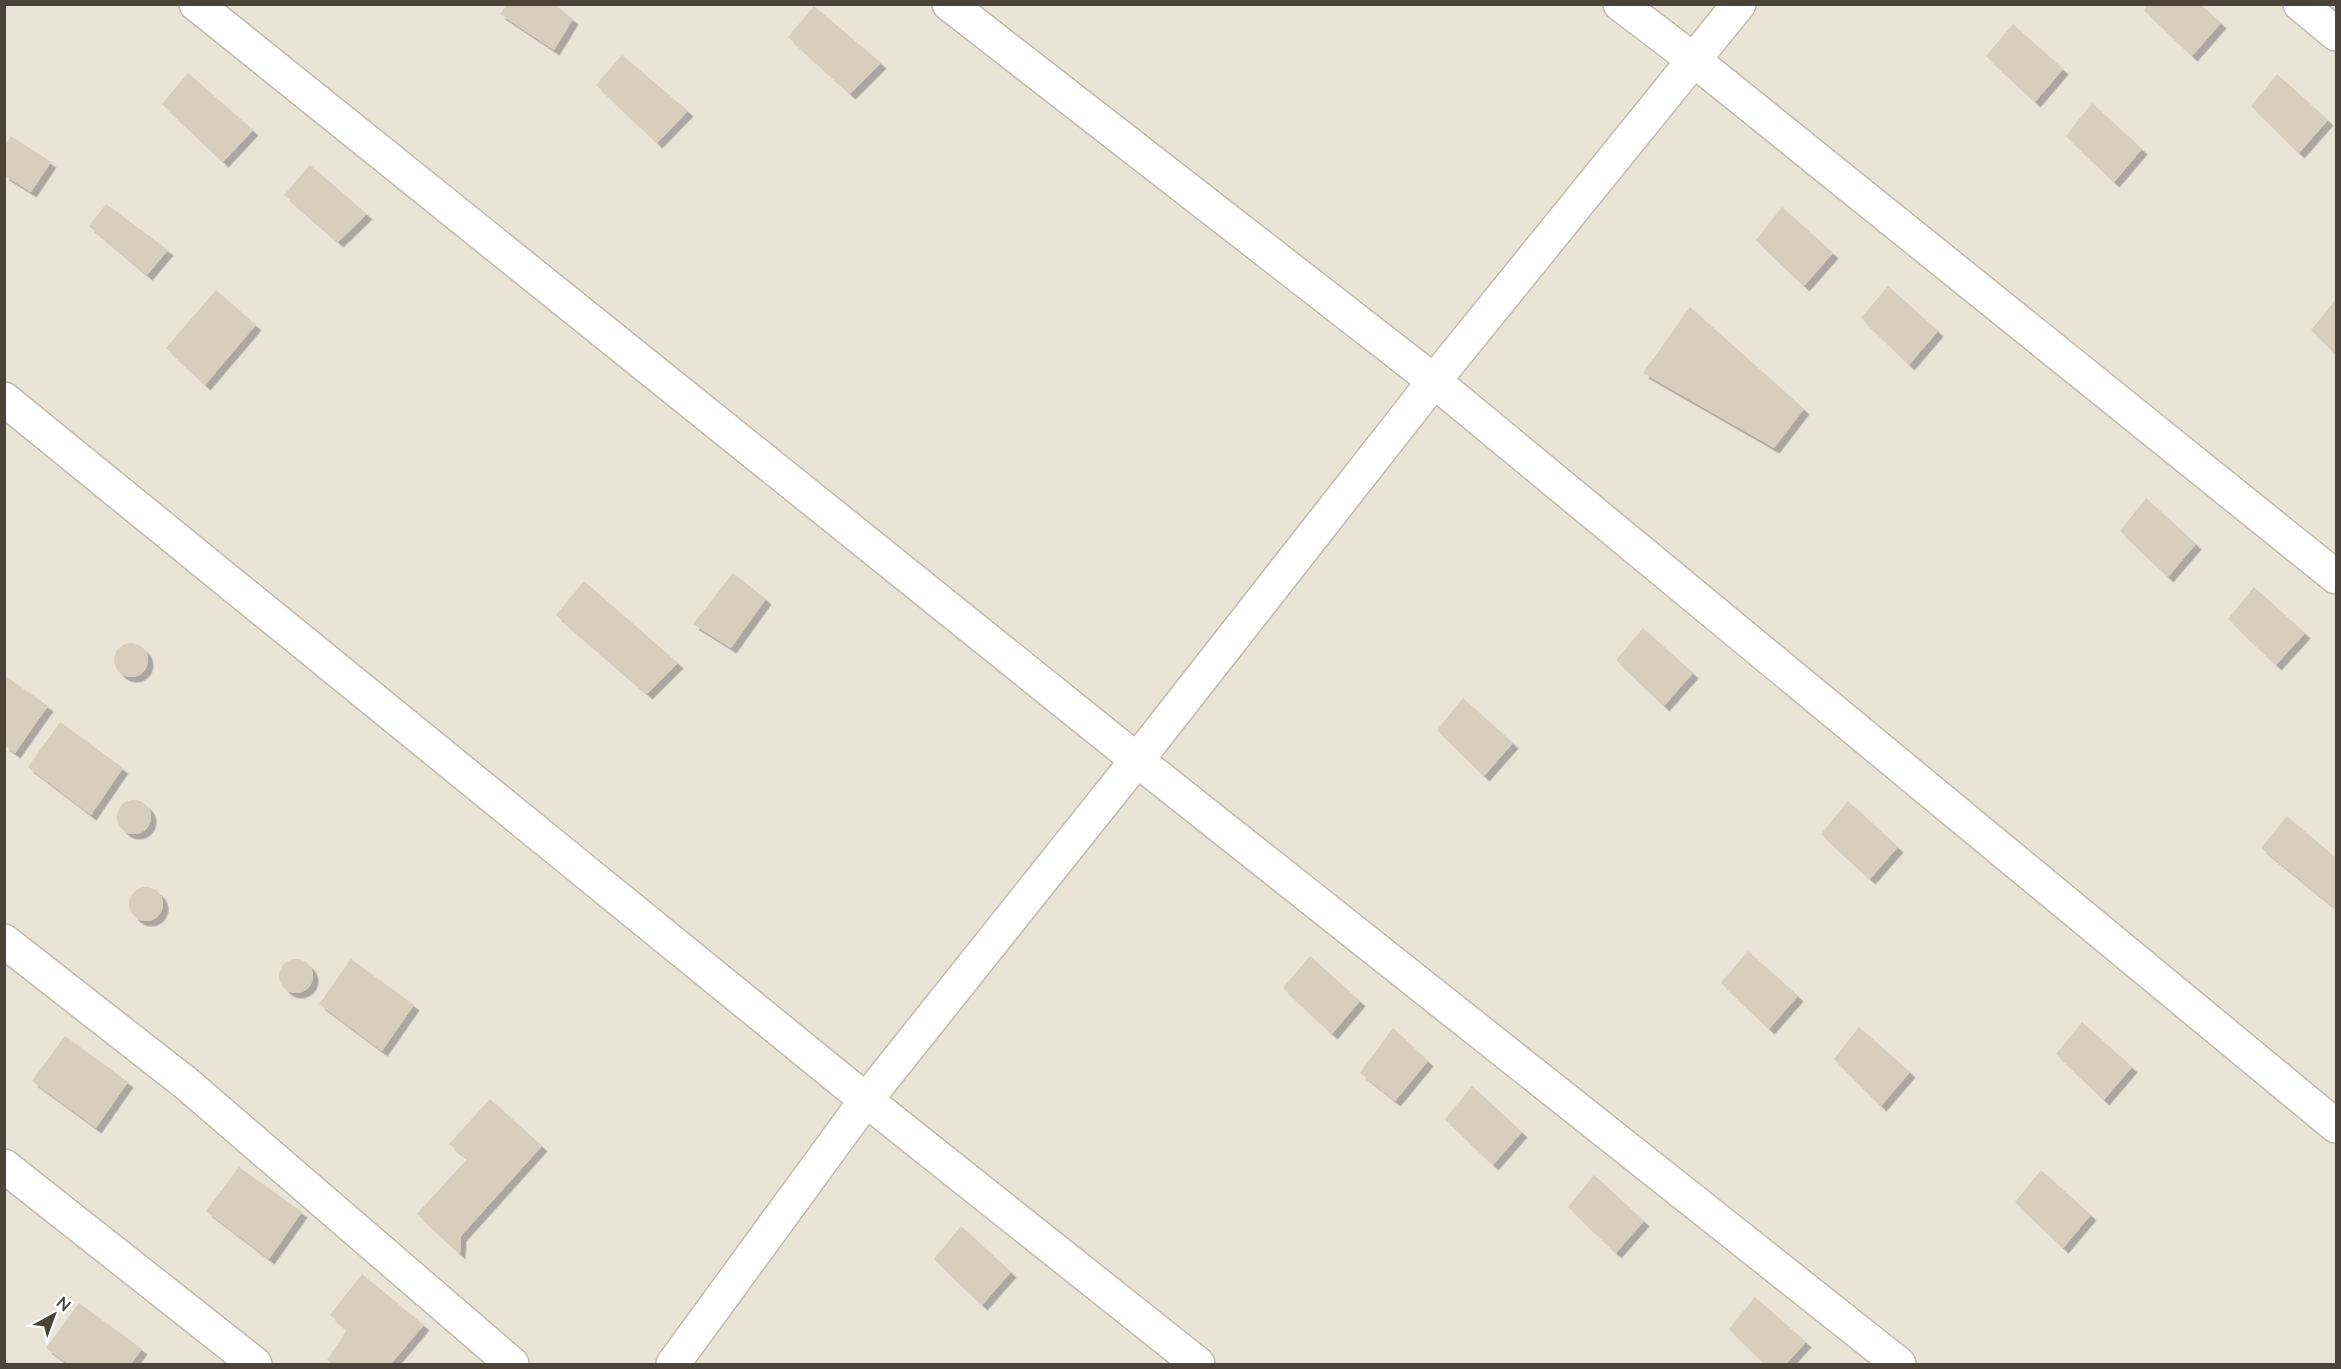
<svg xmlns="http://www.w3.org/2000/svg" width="2341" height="1369" viewBox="0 0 2341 1369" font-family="Lato,sans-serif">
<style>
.residential{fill:#eae4d7}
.building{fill:#d8cebe;filter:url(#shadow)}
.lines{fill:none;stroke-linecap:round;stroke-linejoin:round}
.minor-casing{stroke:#c2bbab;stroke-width:36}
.minor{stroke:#fff;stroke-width:33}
</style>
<defs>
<filter id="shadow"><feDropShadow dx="5.5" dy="5.5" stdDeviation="0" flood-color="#0004"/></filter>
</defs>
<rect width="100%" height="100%" fill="#f6f2ea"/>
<rect class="residential" x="5" y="5" width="2331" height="1359"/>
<g class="building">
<polygon points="507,4 554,4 573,19 554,50 500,14"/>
<polygon points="2148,4 2200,4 2221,23 2192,56 2144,10"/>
<polygon points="814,6 881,63 850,94 788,37"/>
<polygon points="2013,24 2063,69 2035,102 1986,56"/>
<polygon points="622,55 688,111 657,143 596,85"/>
<polygon points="188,73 253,130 223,162 162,104"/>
<polygon points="2277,74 2328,120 2299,153 2251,106"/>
<polygon points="2092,103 2142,149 2114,182 2066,136"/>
<polygon points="11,136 51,162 31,192 4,175 4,146"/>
<polygon points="310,165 367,214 338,242 284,195"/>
<polygon points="106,204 168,250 147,275 89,226"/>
<polygon points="1782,207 1833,253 1804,286 1756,240"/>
<polygon points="1888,286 1938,331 1909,365 1861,318"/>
<polygon points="216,290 256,325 205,385 166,348"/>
<polygon points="2336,299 2336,354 2311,330"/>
<polygon points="1690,307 1804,409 1774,448 1643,373"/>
<polygon points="2146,498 2196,544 2168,577 2120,531"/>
<polygon points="733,573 766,599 731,648 693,624"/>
<polygon points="584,581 678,663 647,694 556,615"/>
<polygon points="2254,587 2305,633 2276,665 2228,619"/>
<polygon points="1643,628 1693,673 1664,706 1616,660"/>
<circle cx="131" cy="660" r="17"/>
<polygon points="4,675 48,706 15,753 4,745"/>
<polygon points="1463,698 1513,743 1484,776 1437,730"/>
<polygon points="60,722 123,768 91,815 28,767"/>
<circle cx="134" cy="817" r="17"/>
<polygon points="1848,801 1898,847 1870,879 1821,834"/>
<polygon points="2287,816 2336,858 2336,909 2261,848"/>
<circle cx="146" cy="904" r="17"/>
<polygon points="1748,951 1798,996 1769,1029 1721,983"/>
<polygon points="1310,956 1360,1001 1332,1034 1283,988"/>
<polygon points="351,959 414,1005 382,1051 319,1004"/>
<circle cx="296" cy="976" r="17"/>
<polygon points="2082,1022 2132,1067 2104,1100 2056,1054"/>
<polygon points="1859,1027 1910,1072 1881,1106 1834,1059"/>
<polygon points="1393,1028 1428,1061 1395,1101 1360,1073"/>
<polygon points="65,1036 128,1082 96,1128 32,1081"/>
<polygon points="1472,1086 1522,1132 1493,1165 1445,1119"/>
<polygon points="490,1099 542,1146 461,1236 460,1254 417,1214 467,1159 449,1144"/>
<polygon points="239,1167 302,1212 269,1259 206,1211"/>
<polygon points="2041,1170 2091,1215 2063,1248 2015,1202"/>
<polygon points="1594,1175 1644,1221 1616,1253 1568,1207"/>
<polygon points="961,1226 1011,1272 982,1305 934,1259"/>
<polygon points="362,1274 424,1325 391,1364 332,1364 327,1360 347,1330 330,1315"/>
<polygon points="1755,1297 1806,1342 1786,1364 1765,1364 1729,1329"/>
<polygon points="79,1303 142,1349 131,1364 68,1364 46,1348"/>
</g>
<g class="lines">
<defs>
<g id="minor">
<polyline points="196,4 1137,760 1899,1364"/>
<polyline points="949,4 1434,381 2336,1126"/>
<polyline points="1620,4 1695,61 2336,577"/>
<polyline points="2300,4 2336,34"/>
<polyline points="4,399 866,1100 1198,1364"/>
<polyline points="4,941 187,1084 512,1364"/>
<polyline points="4,1166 255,1364"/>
<polyline points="673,1364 866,1100 1137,760 1434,381 1739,4"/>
</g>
</defs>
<use href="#minor" class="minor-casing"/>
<use href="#minor" class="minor"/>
</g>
<rect width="2341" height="1369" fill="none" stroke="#4b4337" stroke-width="12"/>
<g transform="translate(54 1315) rotate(41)" stroke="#ffffff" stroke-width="4.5" paint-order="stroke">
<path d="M0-4.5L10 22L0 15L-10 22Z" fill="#4b4337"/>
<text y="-9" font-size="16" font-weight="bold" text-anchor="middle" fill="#4b4337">N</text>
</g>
</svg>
